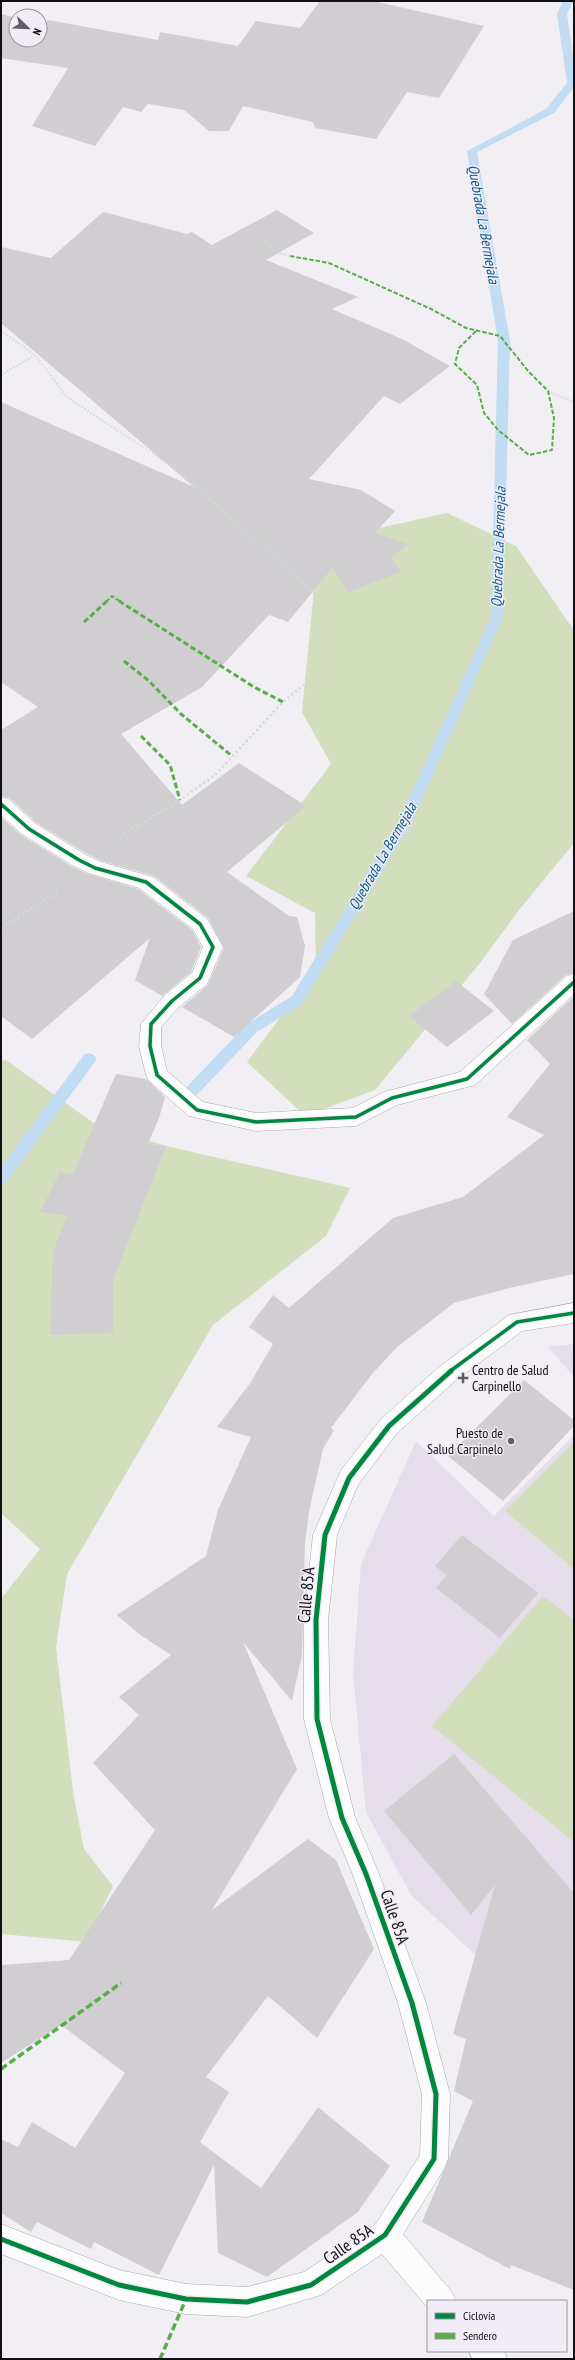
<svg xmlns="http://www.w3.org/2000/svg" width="575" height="2360" viewBox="0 0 575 2360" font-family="'PT Sans Narrow',sans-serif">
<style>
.built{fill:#e5deea}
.green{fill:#d3debc}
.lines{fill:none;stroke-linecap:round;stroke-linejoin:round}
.stream{fill:#c2dcf4;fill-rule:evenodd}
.building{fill:#d1ced1}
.minor-casing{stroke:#aaa8ac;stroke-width:1}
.path-far1{stroke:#d8d7d9;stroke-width:2;stroke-dasharray:1.5 2;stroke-linecap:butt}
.path{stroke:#d8d7d9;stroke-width:2.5;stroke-dasharray:2 3;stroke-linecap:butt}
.minor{fill:#fdfcfd;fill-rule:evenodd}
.quiet-far2{stroke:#54b044;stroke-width:2;stroke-dasharray:4.5 2;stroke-linecap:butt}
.quiet-far1{stroke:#54b044;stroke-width:3;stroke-dasharray:5.5 3;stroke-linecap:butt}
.quiet{stroke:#54b044;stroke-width:3.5;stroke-dasharray:7 3.5;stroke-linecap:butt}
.cycleway-far1-casing{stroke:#f2ecf6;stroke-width:6}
.cycleway-casing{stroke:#f2ecf6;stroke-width:8}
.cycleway-far1{stroke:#00873e;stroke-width:3.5}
.cycleway{stroke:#00873e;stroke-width:5}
.poi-dot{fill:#5f5d62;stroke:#f2ecf6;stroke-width:1.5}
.labels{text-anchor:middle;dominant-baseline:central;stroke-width:3;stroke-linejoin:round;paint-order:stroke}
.poi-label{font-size:14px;fill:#110f13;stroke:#f2ecf6;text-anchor:start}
.water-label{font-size:15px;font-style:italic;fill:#075c8b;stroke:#f2ecf6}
.near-street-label{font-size:17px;fill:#110f13;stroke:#f2ecf6}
</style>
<rect width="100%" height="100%" fill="#f1eef4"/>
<g class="built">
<polygon points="574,1344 574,1377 548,1347"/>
<polygon points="574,1435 574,2047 411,1895 366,1812 353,1673 361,1564 416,1441 494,1516"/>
</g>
<g class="green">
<polygon points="447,513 516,546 573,629 574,627 574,843 519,910 480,963 375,1090 305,1116 247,1062 316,969 315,913 246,876 331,764 302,712 316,570 379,528"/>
<polygon points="6,1060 95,1124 166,1146 350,1188 326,1236 213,1325 67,1574 56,1647 73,1792 84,1849 113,1886 86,1942 1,1934 1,1599 40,1549 1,1513 1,1061"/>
<polygon points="574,1442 574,1569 505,1511"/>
<polygon points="543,1596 574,1620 574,1842 432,1726"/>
</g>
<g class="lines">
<g class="stream">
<polygon points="563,1 573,1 567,14 574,63 574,87 554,113 477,152 510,341 503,617 411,824 302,1004 257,1032 189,1103 184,1105 179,1103 177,1099 179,1095 247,1024 292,996 398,823 491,617 498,341 467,151 546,109 567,83 557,14"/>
<polygon points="89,1053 94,1055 96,1059 94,1063 6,1183 1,1185 1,1167 84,1055"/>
</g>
</g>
<g class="building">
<polygon points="320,1 373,1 484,26 439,98 407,92 376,139 315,128 313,122 243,106 229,131 209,131 184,110 148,104 141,112 123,107 95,146 32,126 68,68 1,58 1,14 16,18 16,40 40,40 40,25 44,26 48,20 158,40 160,32 238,46 256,21 300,28"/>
<polygon points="277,210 314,233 266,260 358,297 332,309 402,339 450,366 400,404 384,396 309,479 361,490 395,511 375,533 408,544 391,558 401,572 348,592 332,568 288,622 269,615 202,687 121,734 182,805 239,763 306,806 227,872 289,916 297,917 305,946 300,977 234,1037 182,1007 208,985 224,948 208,918 154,876 102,861 87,854 37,823 9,798 1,796 1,730 38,707 1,682 1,402 194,487 1,323 1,247 51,258 103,212 187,234 192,232 212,245"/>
<polygon points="1,817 21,835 71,866 88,874 138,889 192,930 201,947 191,972 162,996 135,980 150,938 32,1039 1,1016"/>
<polygon points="574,911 574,973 566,975 512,1024 484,994 513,940"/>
<polygon points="456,981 494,1011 447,1047 409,1016"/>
<polygon points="574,996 574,1274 509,1288 454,1303 397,1347 372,1374 331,1428 334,1430 323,1449 309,1511 305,1543 302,1655 292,1701 243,1642 297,1769 212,1910 308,1839 336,1860 374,1949 317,2038 268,1996 206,2077 229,2092 200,2142 261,2188 318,2107 390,2166 358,2212 267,2277 218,2253 214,2165 159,2275 94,2242 91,2249 37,2222 31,2232 1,2213 1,2139 18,2147 32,2122 75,2148 125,2073 61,2025 1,2063 1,1965 69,1960 155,1830 93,1763 139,1715 119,1697 171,1655 139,1634 117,1615 206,1556 218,1510 251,1437 217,1427 251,1382 273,1344 249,1327 273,1295 289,1308 393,1218 463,1197 544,1135 507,1117 550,1064 527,1040"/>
<polygon points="116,1074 146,1079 165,1097 159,1118 148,1144 166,1146 113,1280 113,1333 50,1335 53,1252 67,1216 40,1212 60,1172 73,1174"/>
<polygon points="524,1380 574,1420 574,1426 503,1501 448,1456"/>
<polygon points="462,1535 538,1593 500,1638 436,1588 447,1575 435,1566"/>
<polygon points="454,1754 574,1893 574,2290 511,2265 510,2269 422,2222 473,2101 454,2091 466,2039 453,2034 495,1885 471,1915 384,1811"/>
</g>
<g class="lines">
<defs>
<g id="minor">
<polygon points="1,797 8,799 36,824 86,855 101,862 153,877 207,919 223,947 207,984 179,1007 161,1027 161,1046 167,1071 203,1102 256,1113 353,1108 384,1092 460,1072 567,976 574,974 574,994 475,1085 397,1105 356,1126 256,1131 189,1116 149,1081 146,1075 139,1046 141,1024 165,995 192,973 203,947 193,929 139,888 88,873 72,865 22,834 1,815"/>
<polygon points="574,1303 574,1323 522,1331 455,1381 397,1433 358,1485 337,1535 328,1620 330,1719 355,1817 379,1874 426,2003 450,2094 448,2159 444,2169 403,2234 451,2291 456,2301 428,2301 428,2308 382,2254 321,2295 247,2317 186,2314 119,2300 1,2254 1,2224 119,2270 186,2284 247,2287 304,2272 375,2225 420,2155 422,2094 398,2003 353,1875 329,1818 304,1719 304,1620 313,1535 341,1470 381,1419 439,1367 509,1315"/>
<polygon points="469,2351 504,2351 507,2359 472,2359"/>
</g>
</defs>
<use href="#minor" class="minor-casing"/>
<g class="path-far1">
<polyline points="264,242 275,252 290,256"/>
<polyline points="1,331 35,355 67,397 179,471 316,595 319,602"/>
<polyline points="1,375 35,355"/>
<polyline points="548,391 574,402"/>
</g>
<g class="path">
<polyline points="119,837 177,802 215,775 283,702 327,666 333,639 318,601"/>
<polyline points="1,928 60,891"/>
</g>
<use href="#minor" class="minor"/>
<g class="quiet-far2">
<polyline points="290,256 329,263 431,309 466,328 500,336 529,372 548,391 554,418 552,450 529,455 498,430 484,413 477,385 455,364 459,348 476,331"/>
<polyline points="106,602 112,596 121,602"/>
</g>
<g class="quiet-far1">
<polyline points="119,601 254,687 283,702"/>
<polyline points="84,622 107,601"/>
<polyline points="124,661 149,681 181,714 232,756"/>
<polyline points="141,736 170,765 180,800"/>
</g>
<g class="quiet">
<polyline points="1,2069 121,1983"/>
<polyline points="160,2359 186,2299"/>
</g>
<defs>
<g id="cycleway-far1">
<polyline points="1,804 29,829 79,860 95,868 146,882 200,924 213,947 200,978 172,1001 151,1024 150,1046 157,1075 197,1110 256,1122 356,1117 392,1098 467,1079 574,982"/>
<polyline points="449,1372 517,1322 574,1313"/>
</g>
<polyline id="cycleway" points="1,2239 119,2285 186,2299 247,2302 311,2285 385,2235 434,2159 436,2094 412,2003 366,1874 342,1818 317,1719 316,1620 325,1535 349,1478 389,1426 451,1371"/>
</defs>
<use href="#cycleway-far1" class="cycleway-far1-casing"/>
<use href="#cycleway" class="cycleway-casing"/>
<use href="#cycleway-far1" class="cycleway-far1"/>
<use href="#cycleway" class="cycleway"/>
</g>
<g class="poi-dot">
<path d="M461 1372h4v4h4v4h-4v4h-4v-4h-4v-4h4z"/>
<circle cx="511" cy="1441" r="4"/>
</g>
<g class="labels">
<g class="poi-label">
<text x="472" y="1370">Centro de Salud<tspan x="472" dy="16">Carpinello</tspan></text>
<text x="503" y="1433" text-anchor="end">Puesto de<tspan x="503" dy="16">Salud Carpinelo</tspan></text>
</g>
<g class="water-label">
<text transform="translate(484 224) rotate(80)">Quebrada La Bermejala</text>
<text transform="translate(498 547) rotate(-88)">Quebrada La Bermejala</text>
<text transform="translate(382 856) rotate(-60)">Quebrada La Bermejala</text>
</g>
<g class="near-street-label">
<text transform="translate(306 1595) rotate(-85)">Calle 85A</text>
<text transform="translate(395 1917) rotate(71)">Calle 85A</text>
<text transform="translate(348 2244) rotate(-35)">Calle 85A</text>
</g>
</g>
<rect width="575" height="2360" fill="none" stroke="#110f13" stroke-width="4"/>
<rect x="427" y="2300" width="140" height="52" fill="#f2ecf6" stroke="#98949b"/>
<rect x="435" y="2313" width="20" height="6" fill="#00873e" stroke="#98949b"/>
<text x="463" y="2320" font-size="12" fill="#110f13">Ciclovía</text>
<rect x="435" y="2333" width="20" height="6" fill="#54b044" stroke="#98949b"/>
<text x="463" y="2340" font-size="12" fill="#110f13">Sendero</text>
<g transform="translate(28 28) rotate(113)"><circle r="19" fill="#f2ecf6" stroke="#98949b"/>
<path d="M0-3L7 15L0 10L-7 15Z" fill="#5f5d62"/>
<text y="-6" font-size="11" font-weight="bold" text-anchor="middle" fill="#110f13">N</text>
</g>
</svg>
